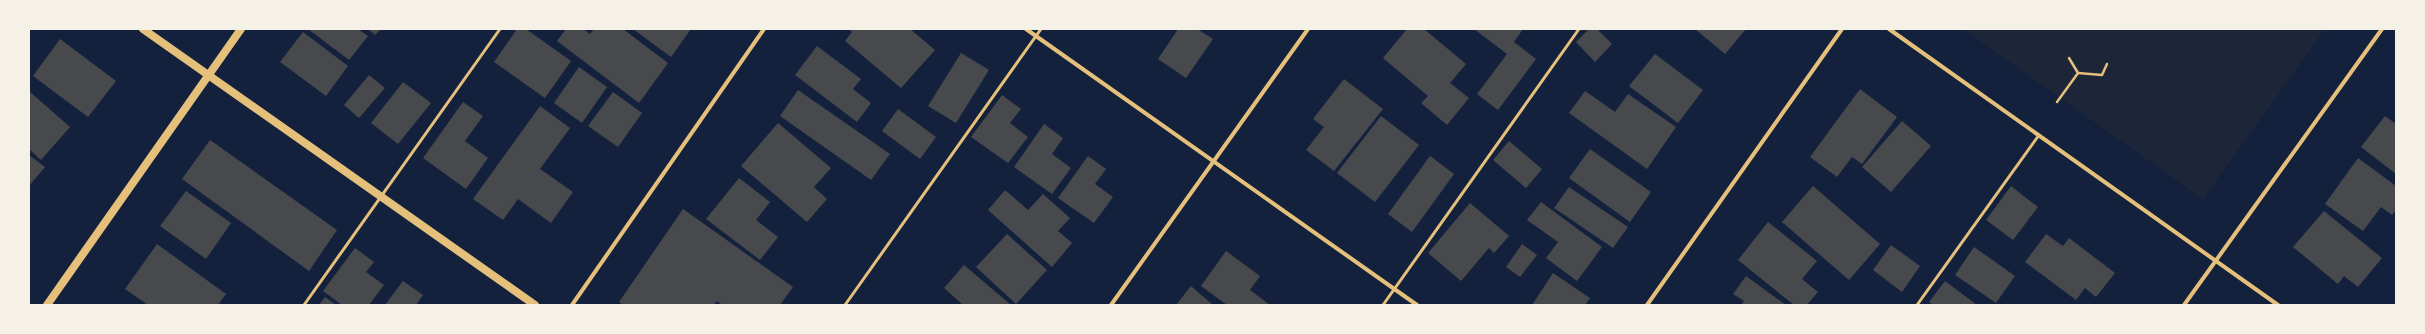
<svg xmlns="http://www.w3.org/2000/svg" width="2425" height="334" viewBox="0 0 2425 334" font-family="Manrope,sans-serif">
<style>
.green{fill:#1d2539}
.building{fill:#48494c}
.lines{fill:none;stroke-linecap:round;stroke-linejoin:round}
.path{stroke:#e5c07b;stroke-width:2.5}
.service{stroke:#e5c07b;stroke-width:3}
.minor{stroke:#e5c07b;stroke-width:4}
.secondary{stroke:#e5c07b;stroke-width:8}
</style>
<rect width="100%" height="100%" fill="#14213d"/>
<polygon class="green" points="1963,29 2325,29 2203,199"/>
<g class="building">
<polygon points="308,29 358,29 368,36 349,60"/>
<polygon points="368,29 381,29 375,35"/>
<polygon points="517,29 526,29 571,61 545,98 494,62"/>
<polygon points="566,29 583,29 590,34 594,29 623,29 668,63 639,103 557,41"/>
<polygon points="633,29 691,29 671,57"/>
<polygon points="849,29 910,29 935,50 901,88 845,41 852,32"/>
<polygon points="1178,29 1197,29 1213,39 1186,78 1158,59"/>
<polygon points="1407,29 1424,29 1466,64 1450,83 1469,98 1447,125 1421,103 1428,96 1383,58"/>
<polygon points="1474,29 1523,29 1514,42 1536,59 1498,110 1477,94 1507,54"/>
<polygon points="1589,29 1597,29 1612,44 1595,62 1576,42"/>
<polygon points="1695,29 1746,29 1725,54"/>
<polygon points="303,32 348,66 326,96 280,62"/>
<polygon points="60,39 116,81 88,117 33,76"/>
<polygon points="817,46 861,79 853,89 871,103 857,122 795,75"/>
<polygon points="961,53 989,70 956,123 928,106"/>
<polygon points="1655,54 1703,90 1678,123 1629,86"/>
<polygon points="579,67 607,87 582,123 554,103"/>
<polygon points="369,75 385,88 359,118 344,105"/>
<polygon points="1344,79 1383,109 1334,171 1306,150 1324,127 1313,119"/>
<polygon points="403,82 431,103 398,144 371,123"/>
<polygon points="1860,89 1897,117 1862,164 1852,157 1837,177 1810,157"/>
<polygon points="798,90 890,154 871,180 780,116"/>
<polygon points="29,91 70,127 41,160 29,149"/>
<polygon points="1585,91 1615,112 1628,94 1676,127 1647,169 1569,113"/>
<polygon points="613,92 642,113 618,147 588,126"/>
<polygon points="1002,95 1021,109 1010,123 1028,137 1008,163 971,137"/>
<polygon points="463,102 483,116 465,141 488,158 466,189 423,158"/>
<polygon points="540,106 570,128 540,169 573,192 551,223 518,199 503,220 473,199"/>
<polygon points="898,109 936,137 920,159 882,131"/>
<polygon points="1381,116 1419,145 1375,202 1337,173"/>
<polygon points="2385,116 2396,124 2396,174 2361,147"/>
<polygon points="1902,121 1931,146 1891,192 1862,167"/>
<polygon points="778,123 831,168 814,187 827,199 807,222 741,166"/>
<polygon points="1044,124 1063,138 1052,154 1071,168 1052,194 1014,167"/>
<polygon points="210,140 337,230 309,271 182,179"/>
<polygon points="1509,141 1542,169 1526,188 1493,160"/>
<polygon points="1590,149 1651,192 1630,222 1569,178"/>
<polygon points="29,155 45,167 29,186"/>
<polygon points="1088,156 1106,169 1095,184 1113,197 1094,223 1058,198"/>
<polygon points="1430,156 1454,174 1412,232 1388,214"/>
<polygon points="2358,158 2396,186 2396,210 2392,215 2381,207 2363,231 2325,204"/>
<polygon points="739,178 770,202 756,220 778,237 760,260 706,219"/>
<polygon points="1813,186 1880,244 1849,280 1782,222"/>
<polygon points="2011,186 2038,207 2013,240 1986,220"/>
<polygon points="1569,187 1628,227 1613,248 1554,208"/>
<polygon points="1005,190 1028,210 1043,194 1070,218 1058,231 1072,243 1052,267 988,210"/>
<polygon points="186,191 231,223 206,259 160,226"/>
<polygon points="1541,202 1602,247 1577,281 1546,258 1558,242 1527,220"/>
<polygon points="1470,203 1509,236 1494,253 1489,248 1461,281 1428,253"/>
<polygon points="683,209 793,287 780,305 722,305 717,301 714,305 623,305 619,302"/>
<polygon points="2324,211 2382,258 2358,287 2344,276 2338,284 2293,247"/>
<polygon points="1768,222 1817,261 1802,279 1818,292 1807,305 1794,305 1738,260"/>
<polygon points="1007,234 1047,270 1016,304 976,267"/>
<polygon points="2046,234 2063,246 2069,238 2115,273 2096,297 2085,288 2076,300 2025,262"/>
<polygon points="157,244 226,294 218,305 148,305 125,289"/>
<polygon points="1522,244 1537,255 1520,277 1506,267"/>
<polygon points="1891,245 1920,266 1902,292 1873,270"/>
<polygon points="1974,247 2015,276 1996,303 1955,275"/>
<polygon points="355,248 374,262 366,272 384,285 369,305 342,305 323,291"/>
<polygon points="1226,251 1260,276 1250,290 1270,305 1227,305 1201,286"/>
<polygon points="964,265 1011,305 963,305 944,288"/>
<polygon points="1553,273 1590,298 1585,305 1532,305"/>
<polygon points="1746,276 1786,305 1741,305 1744,301 1733,294"/>
<polygon points="403,281 423,295 416,305 385,305"/>
<polygon points="1945,281 1977,305 1933,305 1929,302"/>
<polygon points="1191,286 1213,305 1176,305"/>
<polygon points="325,297 336,305 319,305"/>
</g>
<g class="lines">
<g class="path">
<polyline points="2078,73 2102,75 2107,64"/>
<polyline points="2057,102 2078,73 2069,58"/>
</g>
<g class="service">
<polyline points="304,305 500,29"/>
<polyline points="845,305 1041,29"/>
<polyline points="1383,305 1579,29"/>
<polyline points="1917,305 2039,135"/>
</g>
<g class="minor">
<polyline points="1026,29 1417,305"/>
<polyline points="1889,29 2278,305"/>
<polyline points="572,305 764,29"/>
<polyline points="1111,305 1308,29"/>
<polyline points="1647,305 1842,29"/>
<polyline points="2184,305 2382,29"/>
</g>
<g class="secondary">
<polyline points="143,29 535,305"/>
<polyline points="47,305 241,29"/>
</g>
</g>
<rect width="2425" height="334" fill="none" stroke="#f6f1e7" stroke-width="60"/>
</svg>
